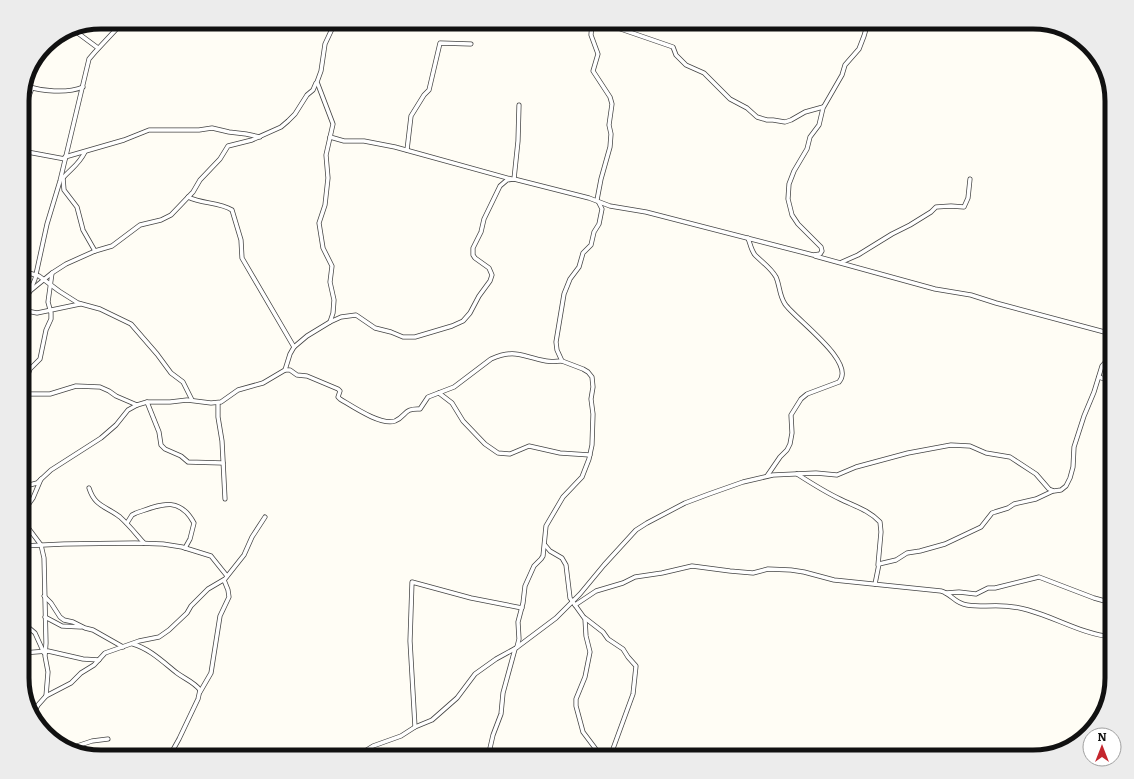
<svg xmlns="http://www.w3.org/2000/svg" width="1134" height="779" viewBox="0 0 1134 779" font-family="Literata,serif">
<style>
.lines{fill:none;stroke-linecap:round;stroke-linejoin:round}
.minor-casing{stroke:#444;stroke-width:5}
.minor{stroke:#fff;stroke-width:3.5}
.rim{fill:none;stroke:#111;stroke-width:5}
</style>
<rect width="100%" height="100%" fill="#fffdf5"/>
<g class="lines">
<defs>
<g id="minor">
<polyline points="592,22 591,35 598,54 593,71 610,97 612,104 609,125 611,134 610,147 601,179 597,200"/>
<polyline points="607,22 612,26 673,47 676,55 686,65 704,73 730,99 747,108 757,117 767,120 773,120 785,122 791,120 805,112 823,107"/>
<polyline points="71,28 98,48"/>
<path d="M 25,86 C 42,91 66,94 83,87"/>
<polyline points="22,114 32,88"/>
<polyline points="330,137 344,141 364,141 395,147 511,179"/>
<polyline points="407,150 411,116 424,95 429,90 440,43 471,44"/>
<polyline points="22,151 65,159"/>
<polyline points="65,157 124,140 149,130 199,130 212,128 229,132 246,134 260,137"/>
<polyline points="63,178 64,190 77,207 83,230 95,251"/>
<path d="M 62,179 C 71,168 78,166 85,152"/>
<polyline points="514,179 518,141 519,105"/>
<path d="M 188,197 C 202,204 219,202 232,210 L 241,240 L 242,258 L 294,347"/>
<path d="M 748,238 C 750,243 751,250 755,255 C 762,262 771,268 776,277 C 780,286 779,295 785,304 C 795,319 857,362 839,382 L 807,394 L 801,399 L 791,415 L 792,433 L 790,444 L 787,450 L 780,457 L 767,476"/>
<polyline points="815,256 935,289 971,295 996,303 1112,334"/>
<polyline points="842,262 858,255 892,234 910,225 931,212 936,207 951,206 964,207 968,198 970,179"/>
<polyline points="22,271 39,276 59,291 78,303 100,309 131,324 157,354 171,373 183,382 192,400"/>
<polyline points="1109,288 1112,289"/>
<polyline points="30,291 52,273 66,264 95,251 112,246 140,225 161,220 171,215 193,192 200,180 220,159 228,146 252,140 281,127 288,121 295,114 307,95 313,90 316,83"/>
<polyline points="22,306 30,291 35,279 47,224 60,181 89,59 95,52 123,22"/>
<polyline points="22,310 37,313 80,304"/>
<polyline points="330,322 341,317 356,315 375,328 391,332 403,337 415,337 452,326 463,321 470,313 479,296 490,281 492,275 489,268 475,258 473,255 473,248 481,232 484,219 500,186 507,180 514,179 589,198 610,206 646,212 813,255 820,254 822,251 821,247 798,224 792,215 788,199 789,184 794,171 807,149 810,137 819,125 823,108 842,75 845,65 859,49 864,36 868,22"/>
<path d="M 285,370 L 290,370 L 297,375 L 307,376 L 338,389 L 340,391 L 338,397 L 340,399 C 352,406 381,426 395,421 C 407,416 403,408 420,409 L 428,397 L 454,387 L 491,359 C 516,348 522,357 546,361 C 551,362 557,361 562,361"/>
<polyline points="1099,377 1112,382"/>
<polyline points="22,390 30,369 40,359 46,330 51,319 51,313 48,302 52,273"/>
<polyline points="439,393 452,403 463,421 485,444 498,453 510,454 529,446 560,453 590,455"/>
<polyline points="22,394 50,394 76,386 100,387 109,391 116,396 137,405"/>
<polyline points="147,402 159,432 161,445 165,449 181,456 188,462 223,463"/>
<polyline points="218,403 218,417 222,441 225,499"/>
<path d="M 797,474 C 811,483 825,492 840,499 C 854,506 869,510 880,522 L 881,532 L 878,565"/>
<polyline points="22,487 37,483 51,470 101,438 116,425 128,410 137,405 147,402 170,402 187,400 211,403 221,402 238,390 263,383 285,370 290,354 294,347 307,336 330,322 333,313 334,300 330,282 332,266 323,248 319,223 325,205 328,178 326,155 333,124 317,82 321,71 325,44 332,29 332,22"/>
<path d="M 89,488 C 95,507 106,506 120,517 C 129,525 136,534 144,543"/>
<polyline points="22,509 23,521 41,545 44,558 46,643 45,656 48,672 46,696"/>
<polyline points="23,512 33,498 41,479"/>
<path d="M 127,523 L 132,515 L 136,513 C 160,505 179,495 194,523 L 190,539 L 185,548"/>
<polyline points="545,545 550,551 562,558 566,565 570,598 585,619 586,636 590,652 585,677 576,699 576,706 583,732 595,748 600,757"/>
<polyline points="22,546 64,544 135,543 163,544 182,547 211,556 227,576"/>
<polyline points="875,584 879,564 896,560 907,553 920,551 945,544 981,527 992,513 995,512 1008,508 1014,504 1036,499 1053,491"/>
<polyline points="946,593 959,592 976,594 988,588 995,588 1039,577 1094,598 1112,603"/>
<polyline points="44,596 51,603 60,617 64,620 73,622 85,628 93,630 123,647"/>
<path d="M 575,605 L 596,591 L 623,583 L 635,577 L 662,573 L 692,566 L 730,571 L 753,573 L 768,569 L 791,570 L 804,572 L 834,580 L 941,591 C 952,594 954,603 967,605 C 974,606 979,606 986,606 C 1000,605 1014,606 1028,610 C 1057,618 1082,634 1112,637"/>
<polyline points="45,617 62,626 81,627"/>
<polyline points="585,618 603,632 608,639 623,649 628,657 636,666 633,694 610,757"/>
<polyline points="22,622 35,633 44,653"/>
<path d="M 133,644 C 150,649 163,662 177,673 C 185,679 194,682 200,690 L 198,699 L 179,739 L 169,757"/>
<polyline points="517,647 519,639 518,622 523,603 525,586 534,566 541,559 543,556 546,526 563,497 582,477 589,459 592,445 593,414 591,399 593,387 592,377 588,372 583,369 562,361 557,350 556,342 564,294 570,279 579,267 583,253 591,245 594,232 599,224 602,209 599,203"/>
<polyline points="22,653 48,651 83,659 99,660"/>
<polyline points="200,692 211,673 220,616 229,597 228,590 224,580"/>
<polyline points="32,716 38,705 46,696 71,683 81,673 94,665 105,653 139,641 159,637 169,630 187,613 191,606 208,589 225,579 244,555 252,537 265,517"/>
<polyline points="415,727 410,641 412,582 471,598 522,608"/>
<polyline points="71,748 92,741 108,739"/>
<polyline points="347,757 352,754 365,751 373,746 401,736 415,727 432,720 457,698 475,674 496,659 516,648 556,618 580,594 604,565 636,530 647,523 685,503 709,494 743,482 773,475 816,473 837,475 856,467 908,453 951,445 970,446 986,453 1010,457 1036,474 1049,489 1054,491 1061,490 1066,486 1070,478 1073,467 1074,447 1084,416 1094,392 1102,366 1112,355"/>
<polyline points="488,757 493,735 501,714 503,693 515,649"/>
</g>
</defs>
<use href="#minor" class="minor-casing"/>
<use href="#minor" class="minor"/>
</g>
<path d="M0 0H1134V779H0ZM101 29H1033A72 72 0 0 1 1105 101V678A72 72 0 0 1 1033 750H101A72 72 0 0 1 29 678V101A72 72 0 0 1 101 29Z" fill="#ececec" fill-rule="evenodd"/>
<path class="rim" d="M101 29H1033A72 72 0 0 1 1105 101V678A72 72 0 0 1 1033 750H101A72 72 0 0 1 29 678V101A72 72 0 0 1 101 29Z"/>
<g transform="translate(1102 747)"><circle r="19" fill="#ffffff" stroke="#a0a0a0"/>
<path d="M0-3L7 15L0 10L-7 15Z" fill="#c4262e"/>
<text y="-6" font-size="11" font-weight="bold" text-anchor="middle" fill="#111111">N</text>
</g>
</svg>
